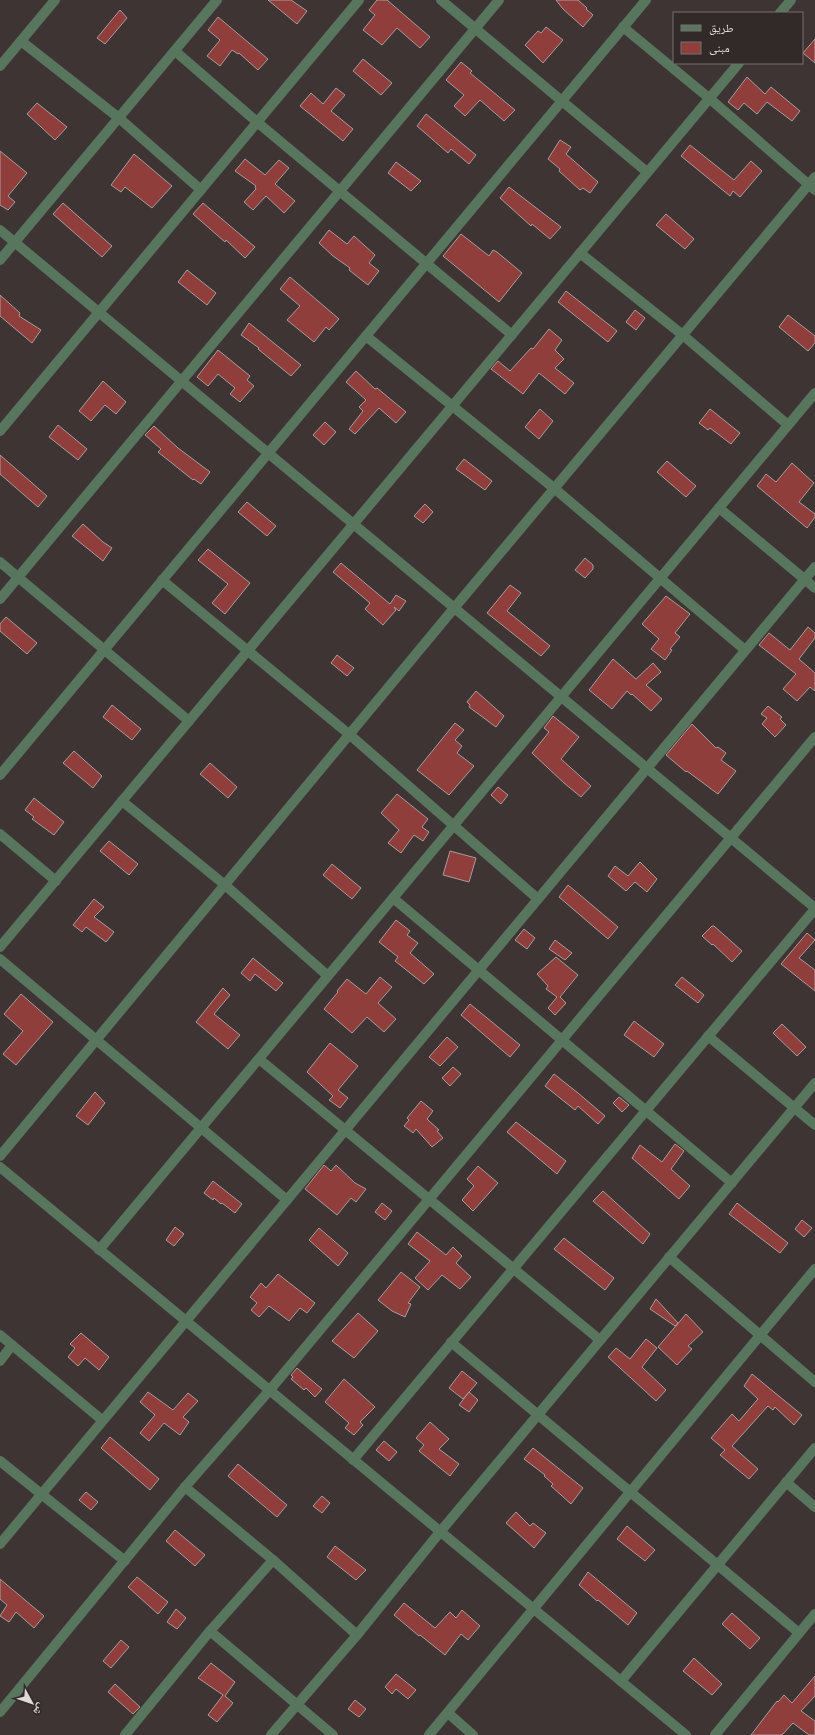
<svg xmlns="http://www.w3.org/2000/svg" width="815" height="1735" viewBox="0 0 815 1735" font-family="'PT Sans','Noto Naskh Arabic',sans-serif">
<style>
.building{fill:#903e3c;stroke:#a89d9c}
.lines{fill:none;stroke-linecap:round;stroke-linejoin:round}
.minor{stroke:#58755d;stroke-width:10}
</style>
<rect width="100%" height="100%" fill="#3d3433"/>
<g class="building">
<polygon points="268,0 291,0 307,11 297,24"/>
<polygon points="377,0 387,0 430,37 420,48 397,28 382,45 363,30 375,15 369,10"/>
<polygon points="556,0 578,0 587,8 586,9 593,15 583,27 563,9"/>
<polygon points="120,10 127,18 105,44 97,38"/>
<polygon points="218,17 268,59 258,70 239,53 238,54 232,50 220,66 207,56 220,40 208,30"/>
<polygon points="546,27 563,40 543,63 525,45 538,31 541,33"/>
<polygon points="815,39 815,63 803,53"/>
<polygon points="363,59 392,83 381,95 353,71"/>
<polygon points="461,62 472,71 470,73 515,110 504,121 480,100 465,116 454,106 464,95 446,80"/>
<polygon points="747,77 765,94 771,87 800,111 792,121 767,102 757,114 744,103 738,110 728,102"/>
<polygon points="336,88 345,95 331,111 353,129 343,141 300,106 311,93 323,104"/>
<polygon points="37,103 67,127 55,140 27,114"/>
<polygon points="426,114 476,155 469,164 451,149 448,153 417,126"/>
<polygon points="560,140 571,147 566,154 598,182 590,193 583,188 580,190 559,171 560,169 548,159"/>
<polygon points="690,145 734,180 751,161 762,171 740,197 733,191 730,196 681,156"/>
<polygon points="0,151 27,173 8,196 15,202 8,210 0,205"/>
<polygon points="134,154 172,186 152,208 125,187 121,192 111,185"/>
<polygon points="245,159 265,175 279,160 289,168 275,184 295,201 284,213 266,196 253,210 244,202 256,189 255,187 256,186 235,171"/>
<polygon points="396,162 421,181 411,191 388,173"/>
<polygon points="509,187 561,227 550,239 532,224 531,226 500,198"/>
<polygon points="63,203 112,246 102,257 53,214"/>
<polygon points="203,203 255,247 245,258 226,240 225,242 193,214"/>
<polygon points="666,214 694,239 685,249 656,225"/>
<polygon points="329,230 347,244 354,236 375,255 369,263 379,271 368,285 349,270 350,268 333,256 319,243"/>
<polygon points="461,234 489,256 493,250 497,252 522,273 499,302 443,256"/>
<polygon points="187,270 216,293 207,305 178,282"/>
<polygon points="290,277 339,319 329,330 326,327 314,342 287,320 300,306 280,289"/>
<polygon points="566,291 617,331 608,342 558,302"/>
<polygon points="0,295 20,313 19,316 41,330 32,343 0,316"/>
<polygon points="635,310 645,318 636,330 626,322"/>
<polygon points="788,315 815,336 815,343 808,351 779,327"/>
<polygon points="249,323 301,365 291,376 258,349 259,348 241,335"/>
<polygon points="549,329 562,340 555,350 564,359 555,368 574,383 565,394 539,373 523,394 491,369 498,361 510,371 531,348 533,349"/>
<polygon points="218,350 250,376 247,380 254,386 240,402 230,394 235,388 218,374 208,386 197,377"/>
<polygon points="356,371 375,389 377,388 406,412 396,423 379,408 355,434 349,429 363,411 359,407 366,400 346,382"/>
<polygon points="103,381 126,402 116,414 105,405 91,421 79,411"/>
<polygon points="540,409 553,421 539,439 525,427"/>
<polygon points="710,409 740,433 731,444 710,428 708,430 699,423"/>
<polygon points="325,422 336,432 324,445 313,435"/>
<polygon points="58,425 87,449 78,460 49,437"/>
<polygon points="154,426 178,448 210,472 201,484 194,479 193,480 158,452 161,449 145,435"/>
<polygon points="0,455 47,496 38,507 0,474"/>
<polygon points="464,459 492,481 485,490 456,469"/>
<polygon points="667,461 696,486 686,497 657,472"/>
<polygon points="792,463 814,483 799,502 815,514 815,517 807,528 757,486 766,474 776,482"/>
<polygon points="247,502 276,526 267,536 238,512"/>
<polygon points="425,504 433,512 423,523 414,516"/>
<polygon points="83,524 103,542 112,548 103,561 72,536"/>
<polygon points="208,549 250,583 225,614 212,603 228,584 198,560"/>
<polygon points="585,558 593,565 593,569 585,578 575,570"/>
<polygon points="341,563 390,604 396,595 406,601 399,611 394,607 396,610 383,625 365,609 370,603 333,572"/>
<polygon points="510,585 521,593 507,611 550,646 541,656 487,613"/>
<polygon points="666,596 690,614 675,633 680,637 670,649 672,650 665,660 651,649 659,639 642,624"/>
<polygon points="6,617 37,643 27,654 0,631 0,624"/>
<polygon points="808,627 815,633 815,638 799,659 815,673 815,691 810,687 797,701 783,689 796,674 759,645 769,633 790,650"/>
<polygon points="337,655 354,668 347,676 331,663"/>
<polygon points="613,659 636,679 653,663 661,672 646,685 662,699 651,711 632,694 631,695 627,691 612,709 589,690"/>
<polygon points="476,691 504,716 496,727 469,707 470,705 467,702"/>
<polygon points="112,705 141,729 132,740 103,717"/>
<polygon points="768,706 782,717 780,719 786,725 775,737 762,724 767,718 761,714"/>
<polygon points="553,716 579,737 561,759 591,786 581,797 564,783 532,753 549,732 544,728"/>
<polygon points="455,723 464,730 455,740 462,746 457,753 474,766 449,795 417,770"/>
<polygon points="692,724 716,748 718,747 726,753 721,760 736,771 718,794 687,771 686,772 666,755"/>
<polygon points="74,751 102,776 93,788 63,763"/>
<polygon points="210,763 237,787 228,798 200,774"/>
<polygon points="498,787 508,795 501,804 491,795"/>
<polygon points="397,794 428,819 422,827 429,832 423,841 414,835 401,853 388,843 399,830 381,813"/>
<polygon points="34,798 64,822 54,835 32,819 34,817 25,810"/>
<polygon points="109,841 138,864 129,875 100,851"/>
<polygon points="450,851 476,858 469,882 443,875"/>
<polygon points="640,862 657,879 647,892 635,882 626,891 608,876 615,866 628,876"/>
<polygon points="332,864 361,888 352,899 323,875"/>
<polygon points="568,885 618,927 608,939 559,897"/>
<polygon points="94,899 104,907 94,917 114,932 106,942 86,927 82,932 73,925"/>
<polygon points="396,920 410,931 407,935 418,943 410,953 434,974 424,984 395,961 398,957 379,942"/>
<polygon points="712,926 714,926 742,951 732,962 713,944 712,945 702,936"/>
<polygon points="524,929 535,938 527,949 515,940"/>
<polygon points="807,933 815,940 799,958 815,970 815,991 781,964"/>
<polygon points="555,940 572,953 565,960 549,949"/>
<polygon points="556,957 578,975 560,997 566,1003 555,1015 548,1008 557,997 546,989 548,986 537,974"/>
<polygon points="253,958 283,983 276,991 255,974 250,981 241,973"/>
<polygon points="380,977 392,987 378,1003 396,1019 384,1032 367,1017 352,1033 324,1009 338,992 337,991 347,979 366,994"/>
<polygon points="682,977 704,995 698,1003 675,985"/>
<polygon points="223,988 230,995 214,1014 240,1035 228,1049 196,1022"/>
<polygon points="21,994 53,1022 16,1065 3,1054 23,1031 4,1014"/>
<polygon points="470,1004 520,1045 510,1057 461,1015"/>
<polygon points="634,1021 664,1044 654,1057 624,1035"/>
<polygon points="782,1024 806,1047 797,1056 773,1033"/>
<polygon points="447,1037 458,1047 440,1066 429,1057"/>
<polygon points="330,1043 358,1066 338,1090 348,1098 340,1108 329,1100 333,1096 307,1072"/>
<polygon points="453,1067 461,1074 450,1086 442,1078"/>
<polygon points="554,1074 578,1093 605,1116 598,1124 578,1106 575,1110 545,1086"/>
<polygon points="95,1092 105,1103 88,1125 76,1116"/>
<polygon points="619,1097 629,1105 622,1112 613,1103"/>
<polygon points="421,1101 433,1111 427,1119 439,1130 437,1131 443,1138 432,1147 416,1129 413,1133 404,1126 409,1120 407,1118"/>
<polygon points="516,1122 566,1161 557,1174 507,1132"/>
<polygon points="675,1144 684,1151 671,1169 690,1186 679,1199 632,1158 640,1145 662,1162"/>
<polygon points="324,1165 331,1171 336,1165 355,1183 366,1189 356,1202 351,1198 337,1215 305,1189"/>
<polygon points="478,1166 498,1183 473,1211 462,1200 474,1186 467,1179"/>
<polygon points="213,1181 242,1204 235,1213 222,1203 221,1204 214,1198 213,1200 204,1193"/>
<polygon points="603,1191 650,1234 643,1244 593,1201"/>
<polygon points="382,1203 392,1211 385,1220 375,1212"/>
<polygon points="737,1203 788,1243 780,1253 729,1214"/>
<polygon points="802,1220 812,1228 804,1237 795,1229"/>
<polygon points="175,1227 184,1234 174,1246 166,1240"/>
<polygon points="319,1228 348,1253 338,1266 309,1240"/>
<polygon points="417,1232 446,1255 453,1247 462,1256 456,1263 471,1277 460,1289 442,1275 428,1290 415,1278 430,1261 408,1244"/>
<polygon points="564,1238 614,1278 605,1290 554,1249"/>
<polygon points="401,1272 420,1287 408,1303 411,1304 405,1317 392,1311 378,1300"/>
<polygon points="278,1274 315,1303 307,1313 300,1308 289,1321 269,1306 259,1317 251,1310 257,1303 250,1297 261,1283 266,1288"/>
<polygon points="656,1299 678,1323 675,1326 650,1309"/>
<polygon points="358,1313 378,1331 354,1358 332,1341"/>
<polygon points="686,1314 703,1332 688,1346 692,1349 677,1365 658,1347"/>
<polygon points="81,1333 109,1357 99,1370 85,1358 78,1366 68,1357 75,1348 70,1344"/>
<polygon points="646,1339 657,1348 642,1367 666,1390 656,1401 608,1357 616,1348 630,1359"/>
<polygon points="297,1368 322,1389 315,1397 306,1388 304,1390 291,1379 293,1377 291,1375"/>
<polygon points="462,1371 477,1383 463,1399 449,1388"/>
<polygon points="752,1374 802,1415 794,1425 775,1407 773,1410 768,1406 732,1446 758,1469 749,1479 720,1455 725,1450 711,1438 732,1414 739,1421 758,1399 744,1386"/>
<polygon points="344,1379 375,1407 360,1422 363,1425 354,1435 345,1428 349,1423 325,1402"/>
<polygon points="148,1392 173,1410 188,1393 198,1401 183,1417 189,1422 180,1435 164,1423 149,1441 140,1433 155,1415 140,1402"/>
<polygon points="469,1392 478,1400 469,1412 459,1405"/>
<polygon points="430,1422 449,1439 439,1449 459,1464 450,1476 419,1451 424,1445 416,1438"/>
<polygon points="110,1437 159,1479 150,1490 101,1448"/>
<polygon points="384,1441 397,1452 389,1461 376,1450"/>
<polygon points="533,1448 583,1488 571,1504 551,1486 553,1484 544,1476 545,1475 524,1459"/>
<polygon points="238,1464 287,1505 277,1517 228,1476"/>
<polygon points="86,1492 98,1502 91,1510 79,1500"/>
<polygon points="322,1496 330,1503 322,1513 313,1506"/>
<polygon points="516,1512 530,1526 533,1523 546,1533 534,1548 506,1523"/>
<polygon points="627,1526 655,1550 645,1561 617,1539"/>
<polygon points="175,1530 205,1555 195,1566 166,1541"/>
<polygon points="335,1546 366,1570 356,1580 327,1557"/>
<polygon points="588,1572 637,1613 628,1625 598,1600 597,1601 579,1585"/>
<polygon points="137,1577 168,1602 158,1614 128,1587"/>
<polygon points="0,1579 44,1616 34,1628 16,1612 9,1622 0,1616 7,1605 0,1599"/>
<polygon points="404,1603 435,1628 450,1612 456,1618 462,1610 480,1626 468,1640 461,1634 445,1655 420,1635 419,1636 394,1615"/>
<polygon points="176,1609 186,1618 177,1629 167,1622"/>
<polygon points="732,1613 760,1638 750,1649 722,1624"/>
<polygon points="121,1640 129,1647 111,1668 103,1661"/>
<polygon points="694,1658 722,1684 712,1695 683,1671"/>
<polygon points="211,1663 235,1682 225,1696 233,1703 217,1722 208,1715 223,1695 198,1678"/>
<polygon points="396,1674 416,1690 408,1699 396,1689 392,1694 385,1687"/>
<polygon points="815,1676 815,1696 801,1711 815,1721 815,1735 809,1735 793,1723 782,1735 751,1735 777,1701 778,1702 784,1695 792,1703"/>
<polygon points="115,1684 140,1707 133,1714 108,1692"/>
<polygon points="355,1700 366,1709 359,1717 348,1709"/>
</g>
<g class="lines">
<g class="minor">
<polyline points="441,0 647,172"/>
<polyline points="780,13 791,0"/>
<polyline points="623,27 709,98 815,190"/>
<polyline points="21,41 119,118 201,190"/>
<polyline points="175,51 257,122 512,335"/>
<polyline points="0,66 55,0"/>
<polyline points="0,230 815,908"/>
<polyline points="580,253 684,336 788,425"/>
<polyline points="0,260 217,0"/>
<polyline points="366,336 555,489 745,650"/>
<polyline points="0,431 359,0"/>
<polyline points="719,508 815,588"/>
<polyline points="0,562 189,721"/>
<polyline points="162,580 350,735 538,899"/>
<polyline points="0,599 499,0"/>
<polyline points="0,775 646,0"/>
<polyline points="122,801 225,885 328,976"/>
<polyline points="0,834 56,881"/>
<polyline points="393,898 732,1183"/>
<polyline points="0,947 739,63"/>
<polyline points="0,959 287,1200"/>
<polyline points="708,1036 815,1125"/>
<polyline points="259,1059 600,1340"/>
<polyline points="0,1156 455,607 815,177"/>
<polyline points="0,1167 686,1735"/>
<polyline points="99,1250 815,393"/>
<polyline points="669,1257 815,1382"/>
<polyline points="0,1335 102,1420"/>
<polyline points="451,1342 799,1633"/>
<polyline points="0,1361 12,1345"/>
<polyline points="353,1460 815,909"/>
<polyline points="0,1461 125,1561"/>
<polyline points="786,1482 815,1507"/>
<polyline points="185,1487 273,1560 357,1635"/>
<polyline points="0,1544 815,567"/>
<polyline points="210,1631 333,1735"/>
<polyline points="621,1681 815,1448"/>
<polyline points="0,1712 185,1487 269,1391 815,737"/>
<polyline points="448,1713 473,1735"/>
<polyline points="125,1735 210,1631 273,1560"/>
<polyline points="271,1735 357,1635 440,1532 815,1083"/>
<polyline points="429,1735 815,1269"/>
<polyline points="715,1735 815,1614"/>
</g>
</g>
<rect x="673" y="12" width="130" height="52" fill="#322a29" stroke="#77706f"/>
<rect x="681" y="25" width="20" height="6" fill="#58755d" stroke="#77706f"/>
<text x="709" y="32" font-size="12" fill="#dfd9d9">طريق</text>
<rect x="681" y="42" width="20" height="12" fill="#903e3c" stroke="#77706f"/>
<text x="709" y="52" font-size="12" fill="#dfd9d9">مبنى</text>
<g transform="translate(32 1703) rotate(130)" stroke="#322a29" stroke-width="3" paint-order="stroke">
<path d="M0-3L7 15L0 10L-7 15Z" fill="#dfd9d9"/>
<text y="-6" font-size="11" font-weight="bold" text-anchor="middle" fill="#dfd9d9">ش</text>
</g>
</svg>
